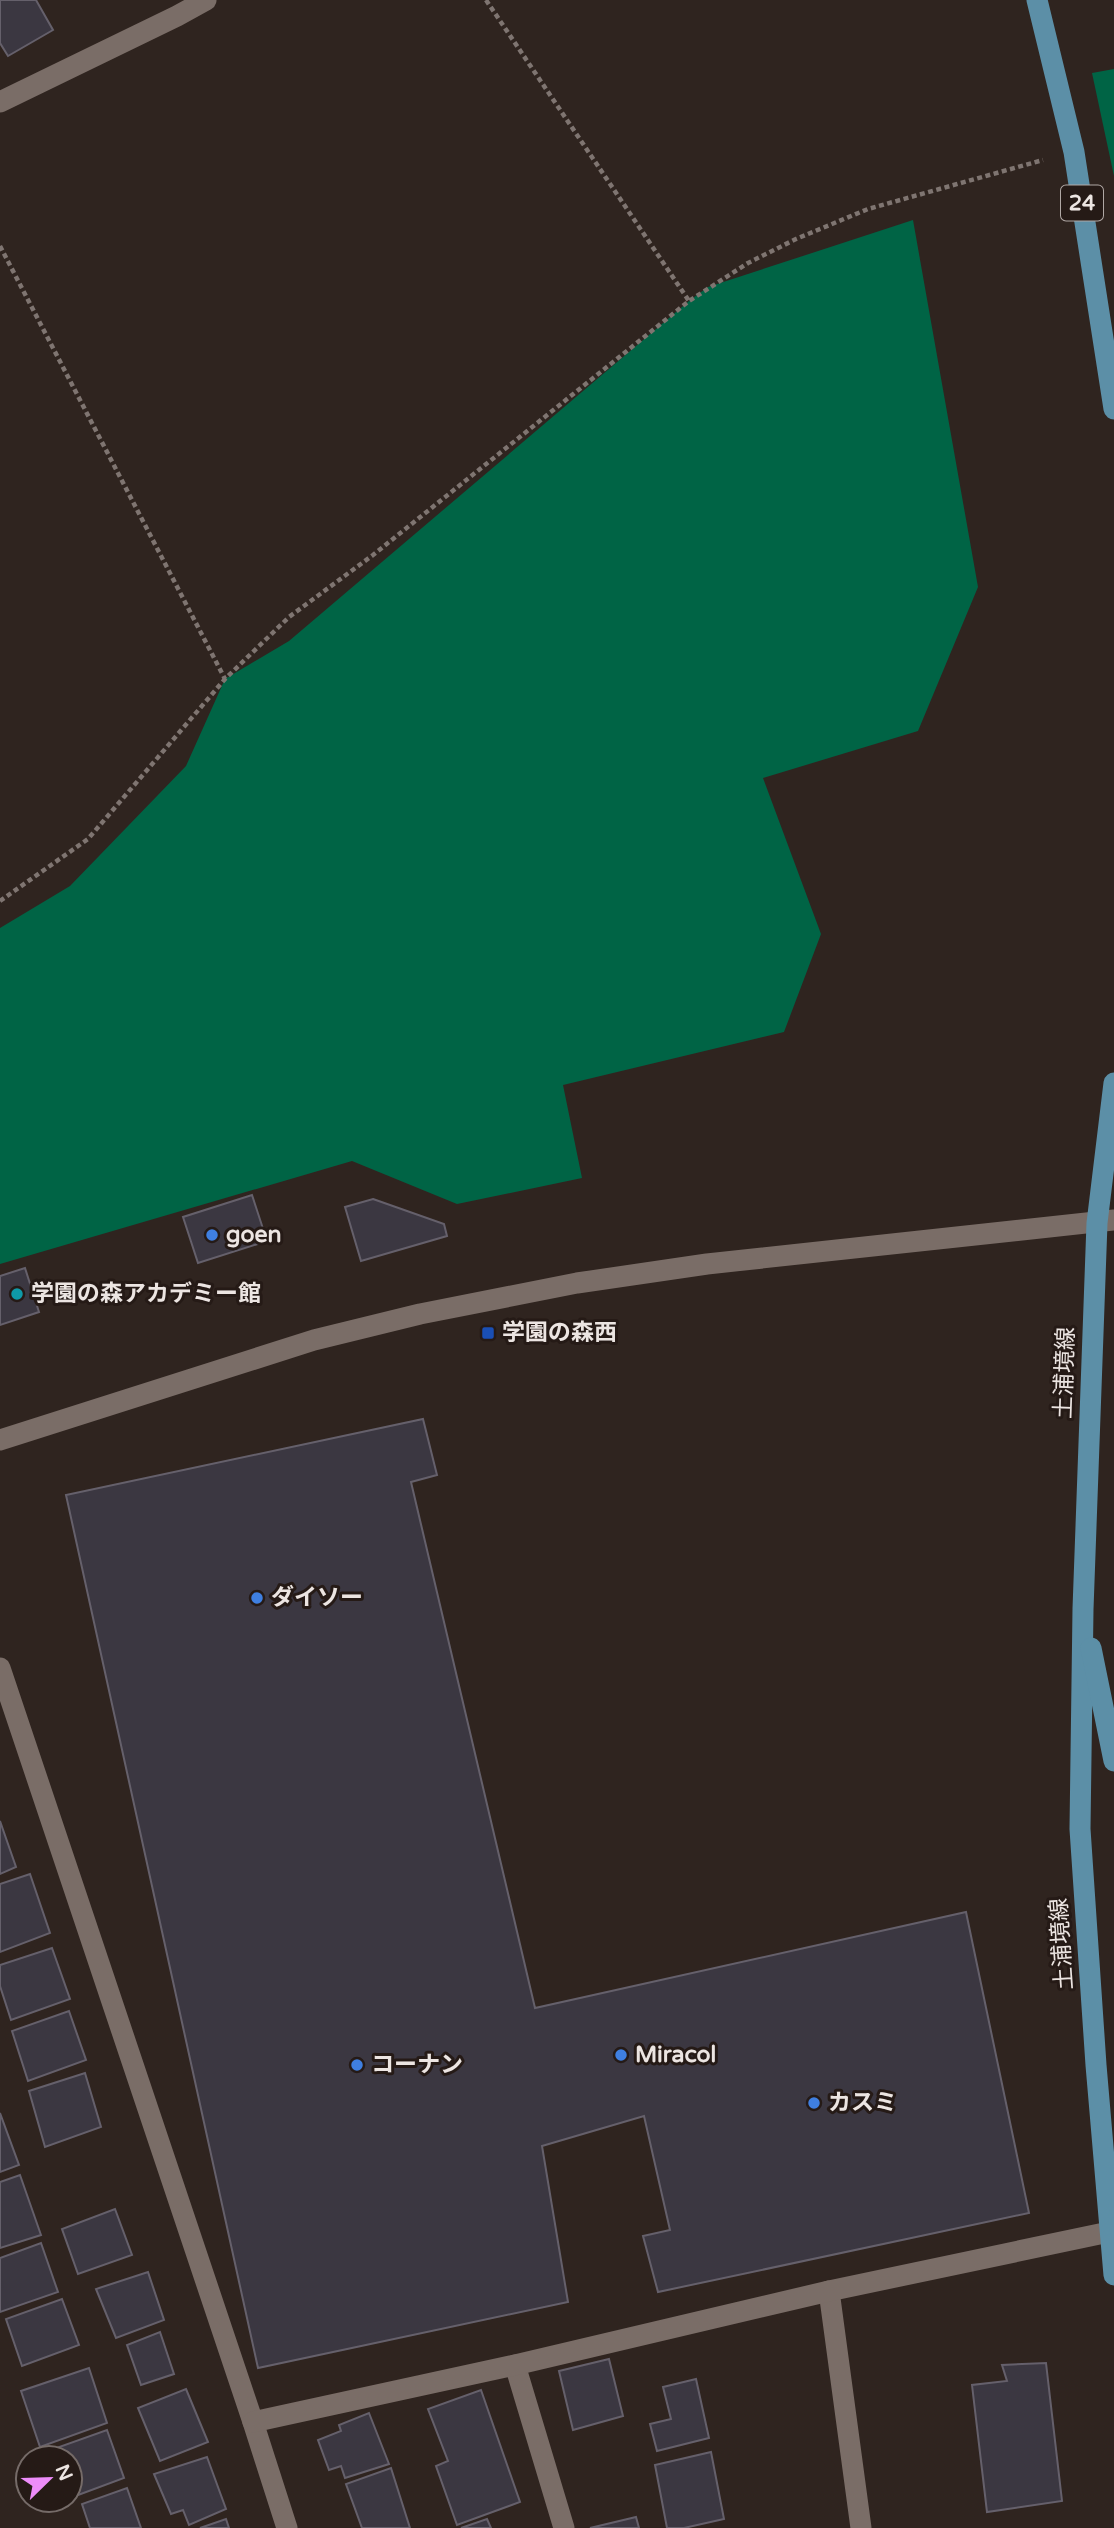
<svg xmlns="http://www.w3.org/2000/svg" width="1114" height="2528" viewBox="0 0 1114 2528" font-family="'Varela Round','Noto Sans JP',sans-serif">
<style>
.forest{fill:#006445}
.building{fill:#3b3741;stroke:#65606b;stroke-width:2}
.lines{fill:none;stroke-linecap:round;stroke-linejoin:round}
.path{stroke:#7f7571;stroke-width:4.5;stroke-dasharray:5 3.5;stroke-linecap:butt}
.minor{stroke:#7a6d67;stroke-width:21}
.major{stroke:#5c8fa7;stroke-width:21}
.shop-dot{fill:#3f7fe0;stroke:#251a16;stroke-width:2.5}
.culture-dot{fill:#0f9aa8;stroke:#251a16;stroke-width:2.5}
.transit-dot{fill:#1a4fb4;stroke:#251a16;stroke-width:2.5}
.labels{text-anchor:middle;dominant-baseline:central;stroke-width:6;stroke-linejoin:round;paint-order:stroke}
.shield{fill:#251a16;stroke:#b0a8a5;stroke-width:2}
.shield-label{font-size:21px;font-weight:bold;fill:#ece5e2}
.poi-label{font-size:23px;font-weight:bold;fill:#ece5e2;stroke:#251a16;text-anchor:start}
.street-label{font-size:23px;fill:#ece5e2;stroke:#251a16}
</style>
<rect width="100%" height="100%" fill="#2f241f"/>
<g class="forest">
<polygon points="1114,69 1114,176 1092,73"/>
<polygon points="913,220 978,587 918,731 763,778 821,934 784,1032 563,1085 582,1178 457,1204 352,1161 0,1264 0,928 70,886 186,766 225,679 289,641 689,301 708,287"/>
</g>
<g class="building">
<polygon points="0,0 36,0 53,30 8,56 0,43"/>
<polygon points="252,1195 267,1241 198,1263 183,1217"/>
<polygon points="373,1199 444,1224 447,1236 361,1261 345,1207"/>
<polygon points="25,1268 39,1312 0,1325 0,1276"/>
<polygon points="423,1419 437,1475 411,1482 535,2008 966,1912 1029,2213 658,2292 643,2236 670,2230 644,2116 542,2146 568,2302 258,2368 66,1495"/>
<polygon points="0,1821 16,1867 0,1874"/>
<polygon points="30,1874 50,1933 0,1952 0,1884"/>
<polygon points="52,1948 70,1999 11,2020 0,1986 0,1965"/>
<polygon points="69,2011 86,2060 28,2081 12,2031"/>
<polygon points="85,2073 101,2127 45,2147 29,2091"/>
<polygon points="0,2113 19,2165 0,2172"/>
<polygon points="20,2175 41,2235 0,2248 0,2182"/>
<polygon points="115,2209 132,2255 78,2274 62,2229"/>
<polygon points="41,2243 58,2292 0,2312 0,2258"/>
<polygon points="148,2272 164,2320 116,2338 96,2289"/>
<polygon points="62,2299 79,2345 22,2366 6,2319"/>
<polygon points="160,2332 174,2374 141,2385 127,2345"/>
<polygon points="609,2359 623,2416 573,2430 559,2371"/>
<polygon points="1046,2363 1062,2501 987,2512 972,2385 1007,2381 1002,2365"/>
<polygon points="89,2368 107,2423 40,2447 21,2391"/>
<polygon points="696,2379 709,2438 657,2451 650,2424 671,2419 663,2387"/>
<polygon points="186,2389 208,2442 160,2461 138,2408"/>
<polygon points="481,2390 520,2502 457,2525 436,2466 448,2461 428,2409"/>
<polygon points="369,2413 389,2464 345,2478 341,2466 329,2470 318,2440 341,2431 339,2425"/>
<polygon points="107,2430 124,2478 70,2498 70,2458 47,2458 45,2452"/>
<polygon points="711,2452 724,2519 684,2528 667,2528 655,2465"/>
<polygon points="207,2457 226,2509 189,2525 183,2510 171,2514 154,2474"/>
<polygon points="391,2468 410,2528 362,2528 346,2484"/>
<polygon points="127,2488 141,2528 90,2528 82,2504"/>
<polygon points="636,2517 639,2528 590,2528"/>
<polygon points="226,2519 229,2528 200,2528"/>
<polygon points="487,2519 491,2528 461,2528"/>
</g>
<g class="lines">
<g class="path">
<polyline points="486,0 689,301"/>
<polyline points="0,246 225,679"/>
<polyline points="0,901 88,839 225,679 289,617 373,555 689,301 748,263 796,239 868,209 1043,160"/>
</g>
<g class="minor">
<polyline points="0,102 177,16 206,0"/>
<polyline points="0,1440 314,1340 420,1314 577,1283 707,1264 1114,1220"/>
<polyline points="0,1668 253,2422 287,2528"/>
<polyline points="829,2291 861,2528"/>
<polyline points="515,2365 564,2528"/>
<polyline points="253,2422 515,2365 829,2291 1109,2232"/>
</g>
<g class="major">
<polyline points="1037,0 1074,152 1114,409"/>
<polyline points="1114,1083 1097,1223 1083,1609 1080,1829 1096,2065 1114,2275"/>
<polyline points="1091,1648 1114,1761"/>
</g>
</g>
<g class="shop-dot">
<circle cx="212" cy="1235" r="7"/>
<circle cx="257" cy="1598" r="7"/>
<circle cx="621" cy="2055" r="7"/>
<circle cx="357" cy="2065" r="7"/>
<circle cx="814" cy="2103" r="7"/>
</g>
<circle class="culture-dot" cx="17" cy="1294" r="7"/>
<rect class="transit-dot" x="481" y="1326" width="14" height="14" rx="3.5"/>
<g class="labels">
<rect class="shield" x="1061" y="185.5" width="42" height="35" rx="5"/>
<g class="shield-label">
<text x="1082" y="203">24</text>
</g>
<g class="poi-label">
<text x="226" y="1235">goen</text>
<text x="31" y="1294">学園の森アカデミー館</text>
<text x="502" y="1333">学園の森西</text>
<text x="271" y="1598">ダイソー</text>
<text x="635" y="2055">Miracol</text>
<text x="371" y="2065">コーナン</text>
<text x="828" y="2103">カスミ</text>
</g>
<g class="street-label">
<text transform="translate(1065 1373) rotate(-88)">土浦境線</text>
<text transform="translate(1062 1944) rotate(-94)">土浦境線</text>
</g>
</g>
<g transform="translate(49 2479) rotate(67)"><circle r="33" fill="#251a16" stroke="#756b68" stroke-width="2"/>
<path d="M0-5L12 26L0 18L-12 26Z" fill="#ed8cf9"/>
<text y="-10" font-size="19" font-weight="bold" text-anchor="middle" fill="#ece5e2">N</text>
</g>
</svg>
